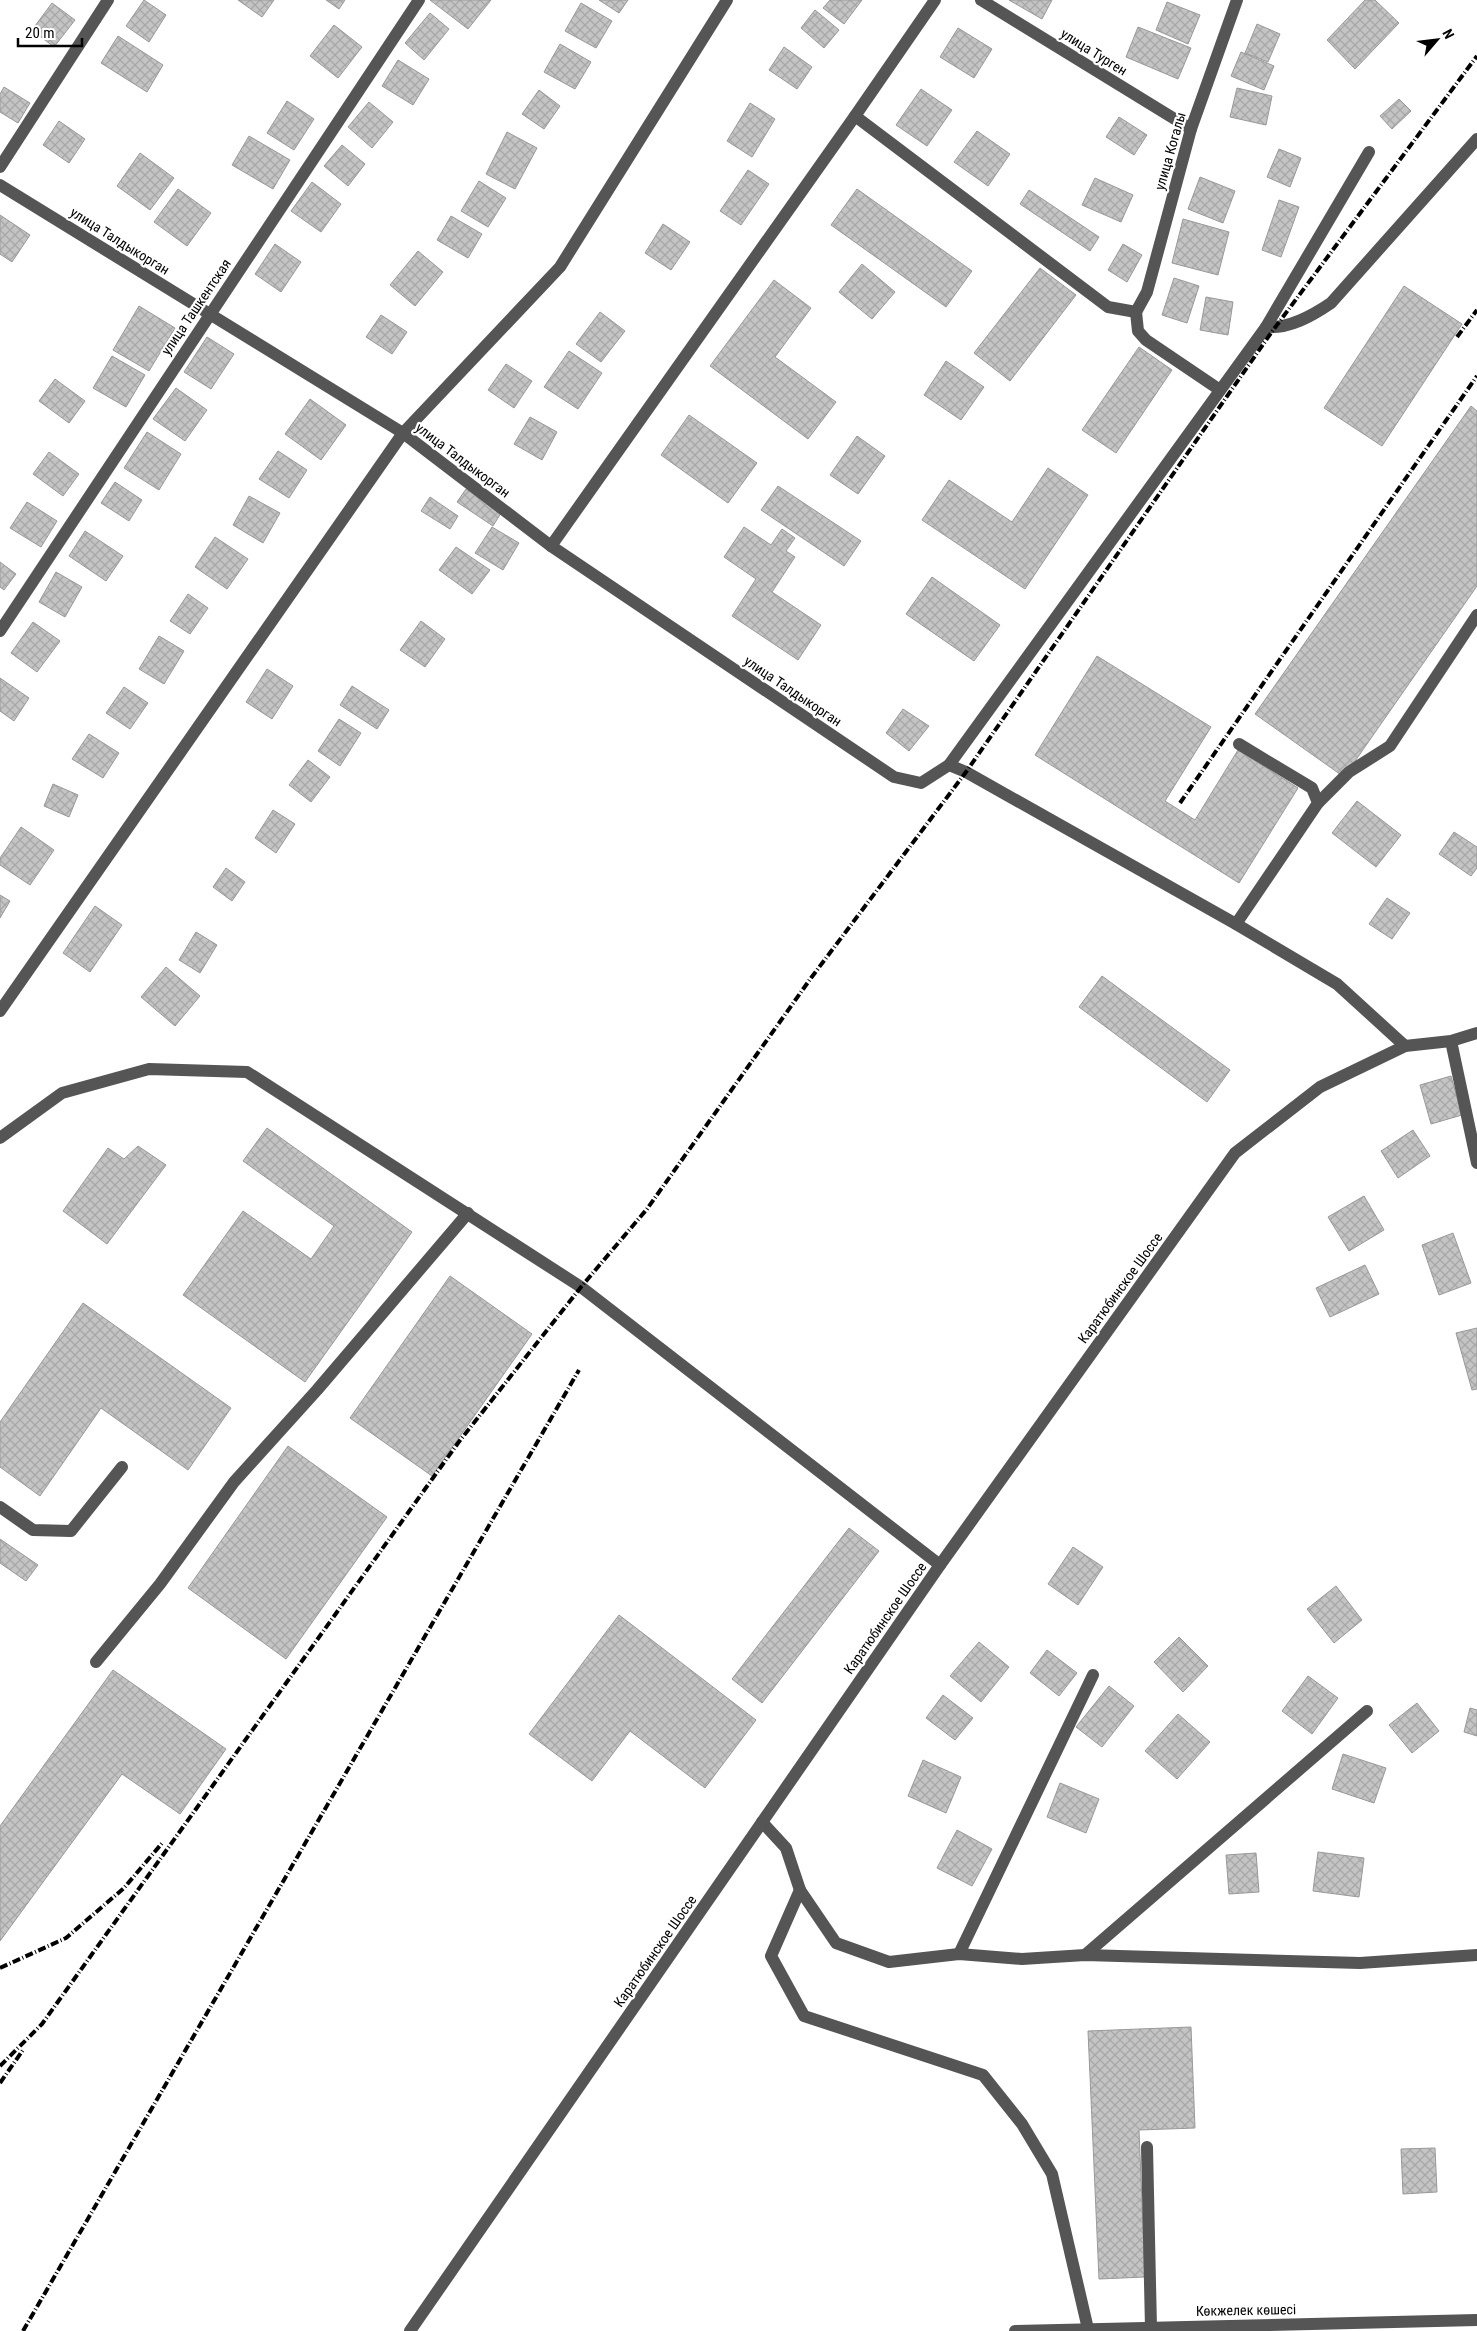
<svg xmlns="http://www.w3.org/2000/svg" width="1477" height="2331" viewBox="0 0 1477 2331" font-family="'Roboto Condensed',sans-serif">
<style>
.building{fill:url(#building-cross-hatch);stroke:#999}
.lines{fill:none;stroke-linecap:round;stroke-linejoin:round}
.minor{stroke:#555;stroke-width:12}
.rail{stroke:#000;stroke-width:4;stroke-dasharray:8 2.5 1 2.5;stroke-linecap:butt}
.labels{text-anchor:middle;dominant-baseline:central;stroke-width:4.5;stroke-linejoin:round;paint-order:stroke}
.street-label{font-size:14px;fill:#000;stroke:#fff}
</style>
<defs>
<pattern id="building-cross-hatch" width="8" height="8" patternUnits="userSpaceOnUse" patternTransform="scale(1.25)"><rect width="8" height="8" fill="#c4c4c4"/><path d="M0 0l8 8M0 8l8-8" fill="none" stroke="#a7a7a7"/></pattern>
</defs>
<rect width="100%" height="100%" fill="#fff"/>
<g class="building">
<polygon points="144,0 166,15 149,42 126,26"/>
<polygon points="238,0 274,0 262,17"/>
<polygon points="326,0 345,0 339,9"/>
<polygon points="430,0 491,0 468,29"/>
<polygon points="599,0 628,0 619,13"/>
<polygon points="830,0 862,0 844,24 823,8"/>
<polygon points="1009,0 1052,0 1042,19"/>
<polygon points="1365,0 1375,0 1399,23 1355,69 1327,40"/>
<polygon points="1167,2 1200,15 1188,44 1156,30"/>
<polygon points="52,3 75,20 54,47 32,30"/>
<polygon points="581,3 612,21 596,48 565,31"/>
<polygon points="815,10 839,30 824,48 801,28"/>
<polygon points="430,13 449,29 424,60 405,43"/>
<polygon points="1257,24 1280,34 1268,62 1245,53"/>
<polygon points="334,25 362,47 338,78 310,56"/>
<polygon points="1138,27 1191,48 1178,79 1126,57"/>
<polygon points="958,28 992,49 974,78 940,57"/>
<polygon points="118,36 163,65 147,92 101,63"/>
<polygon points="560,44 591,62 575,89 544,72"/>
<polygon points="784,47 812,67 797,89 769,70"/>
<polygon points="1241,52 1274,66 1264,90 1231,76"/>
<polygon points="398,60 429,79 413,105 382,86"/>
<polygon points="4,87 30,103 18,123 0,112 0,94"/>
<polygon points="1237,88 1272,96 1266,125 1230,117"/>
<polygon points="921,89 952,110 927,146 896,125"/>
<polygon points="539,90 560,106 544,129 522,114"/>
<polygon points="1399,99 1411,111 1392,129 1380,116"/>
<polygon points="287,101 314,119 294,150 267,133"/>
<polygon points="369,102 393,122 372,148 348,127"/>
<polygon points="750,103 775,119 752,157 727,141"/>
<polygon points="1119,117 1147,135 1134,155 1106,137"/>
<polygon points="59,121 85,139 69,163 43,145"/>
<polygon points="977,131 1010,154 988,186 954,162"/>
<polygon points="507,132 537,148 515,189 486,174"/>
<polygon points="249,136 290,160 273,189 232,165"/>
<polygon points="342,145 365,164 348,186 324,166"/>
<polygon points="1279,149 1301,158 1290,187 1267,177"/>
<polygon points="140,153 174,178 150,210 117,186"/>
<polygon points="748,170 769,184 741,225 720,211"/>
<polygon points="1200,177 1235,191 1223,223 1188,209"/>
<polygon points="1095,178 1133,195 1121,222 1082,205"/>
<polygon points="479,181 506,198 488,227 461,211"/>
<polygon points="312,182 341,204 321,232 291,211"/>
<polygon points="178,189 211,213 187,246 154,222"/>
<polygon points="857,189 972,271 946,307 831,225"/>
<polygon points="1029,190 1099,237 1090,251 1020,204"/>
<polygon points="1279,200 1299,207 1281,257 1262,250"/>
<polygon points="0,215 30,235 12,262 0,254"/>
<polygon points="451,216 482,234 468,258 437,240"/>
<polygon points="1183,219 1229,232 1218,275 1172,263"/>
<polygon points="663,224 690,242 671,270 645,253"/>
<polygon points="275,244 301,262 281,292 255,274"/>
<polygon points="1123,244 1142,255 1127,282 1108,270"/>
<polygon points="418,251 443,272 415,306 390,285"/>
<polygon points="862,264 895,292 872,319 839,292"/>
<polygon points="1040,268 1076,295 1010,381 974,353"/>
<polygon points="1174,278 1199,286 1187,323 1162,315"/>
<polygon points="774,280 811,308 775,357 836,402 808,439 710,366"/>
<polygon points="1404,286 1462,324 1382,446 1324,408"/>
<polygon points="1206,297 1233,302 1228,335 1200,330"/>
<polygon points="139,306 175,328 149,371 113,350"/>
<polygon points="600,312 625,331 601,362 576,344"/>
<polygon points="381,315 407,332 392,354 366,337"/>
<polygon points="207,337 234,354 211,389 184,372"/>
<polygon points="1139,347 1172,370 1116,453 1082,430"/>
<polygon points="569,351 602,373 578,409 544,387"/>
<polygon points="112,356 145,375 126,407 93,388"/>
<polygon points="946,361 984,387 961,420 924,395"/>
<polygon points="506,364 532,381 514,408 488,390"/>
<polygon points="55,379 85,401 69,423 39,401"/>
<polygon points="176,388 207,410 185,441 153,419"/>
<polygon points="310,399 346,425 321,460 285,434"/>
<polygon points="1471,406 1477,411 1477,586 1344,777 1255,714"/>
<polygon points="689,415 757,463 728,503 661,455"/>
<polygon points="530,417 557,432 542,460 514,444"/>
<polygon points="147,432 181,454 159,490 124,468"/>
<polygon points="857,436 885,456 858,494 830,475"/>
<polygon points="278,451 307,470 289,498 259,479"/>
<polygon points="49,452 79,474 63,496 33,474"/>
<polygon points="1048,468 1088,495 1025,589 922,520 949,480 1012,522"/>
<polygon points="115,482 142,500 129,521 101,503"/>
<polygon points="778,486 861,541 844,566 761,510"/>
<polygon points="466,489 501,513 493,526 457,502"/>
<polygon points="249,496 280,513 263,543 233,525"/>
<polygon points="430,497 458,516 450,529 421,511"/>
<polygon points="27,502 57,521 41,547 10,528"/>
<polygon points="492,527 519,543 503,570 475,553"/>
<polygon points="744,527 771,545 782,529 795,538 786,551 795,557 772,592 821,625 798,660 732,616 756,579 724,557"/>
<polygon points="85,531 123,556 106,581 69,556"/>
<polygon points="215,537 248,559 227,589 195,567"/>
<polygon points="456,547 490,570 472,594 439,570"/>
<polygon points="0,562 16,574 4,590 0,587"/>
<polygon points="56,572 82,587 65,617 39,602"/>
<polygon points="932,577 1000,625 974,661 906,614"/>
<polygon points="188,594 208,608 190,634 170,621"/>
<polygon points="421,621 445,639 425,667 400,650"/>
<polygon points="33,622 60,641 37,672 11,653"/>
<polygon points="159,636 184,651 164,684 139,669"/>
<polygon points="1097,656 1211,727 1165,801 1195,820 1238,750 1298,788 1239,883 1035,755"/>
<polygon points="267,669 293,686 272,719 246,702"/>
<polygon points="0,678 29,698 14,721 0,711"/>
<polygon points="352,686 389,710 377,729 340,705"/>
<polygon points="124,687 148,703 130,729 106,713"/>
<polygon points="903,709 929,726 909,751 886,733"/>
<polygon points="339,719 361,733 340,766 318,751"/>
<polygon points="89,734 119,753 103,778 72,759"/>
<polygon points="308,760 330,777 311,802 289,785"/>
<polygon points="53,784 78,795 69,817 44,806"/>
<polygon points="1357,801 1401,835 1376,867 1332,833"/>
<polygon points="273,810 295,824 276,853 255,838"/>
<polygon points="21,827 54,850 30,885 0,865 0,858"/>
<polygon points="1454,832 1477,847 1477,868 1471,876 1439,854"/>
<polygon points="226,868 245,882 232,901 213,887"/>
<polygon points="0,895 10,901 0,918"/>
<polygon points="1387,898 1410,913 1392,939 1369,924"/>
<polygon points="95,906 122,925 90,972 63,953"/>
<polygon points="196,932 217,945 200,973 179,960"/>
<polygon points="166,967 200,996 175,1026 141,997"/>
<polygon points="1102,976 1230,1070 1207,1102 1079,1007"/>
<polygon points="1451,1076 1462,1115 1431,1124 1420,1085"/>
<polygon points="267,1128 412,1232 305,1382 183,1295 243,1211 311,1259 334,1226 243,1161"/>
<polygon points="1413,1130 1430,1156 1398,1178 1381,1151"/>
<polygon points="138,1146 166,1165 107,1244 63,1211 108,1148 124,1159"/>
<polygon points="1364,1196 1384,1230 1349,1251 1328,1217"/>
<polygon points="1453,1233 1471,1283 1439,1295 1422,1245"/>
<polygon points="1365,1265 1379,1294 1330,1317 1316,1288"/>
<polygon points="450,1276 532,1334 432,1476 350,1418"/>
<polygon points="83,1303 231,1408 188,1470 101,1408 40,1496 0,1467 0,1422"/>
<polygon points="1477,1328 1477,1389 1472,1390 1456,1333"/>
<polygon points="288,1446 387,1517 286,1659 188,1588"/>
<polygon points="849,1528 879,1551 762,1703 732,1679"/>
<polygon points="0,1539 38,1565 26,1581 0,1563"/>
<polygon points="1073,1547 1103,1567 1078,1605 1048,1584"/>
<polygon points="1336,1586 1362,1620 1334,1643 1307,1609"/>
<polygon points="619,1615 756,1720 705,1788 630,1731 592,1781 529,1734"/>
<polygon points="1179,1637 1208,1666 1183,1692 1154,1662"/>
<polygon points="979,1642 1009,1667 981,1702 950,1676"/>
<polygon points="1047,1650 1077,1673 1059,1696 1030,1673"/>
<polygon points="113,1670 226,1749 180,1814 122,1774 0,1941 0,1826"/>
<polygon points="1308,1676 1338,1698 1312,1734 1282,1711"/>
<polygon points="1109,1686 1134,1706 1102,1747 1076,1727"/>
<polygon points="943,1695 973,1718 955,1740 926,1718"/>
<polygon points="1417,1703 1439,1731 1412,1753 1389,1725"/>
<polygon points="1470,1708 1477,1710 1477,1736 1464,1732"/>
<polygon points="1178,1714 1210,1742 1177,1779 1145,1751"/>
<polygon points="1343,1754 1386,1768 1374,1803 1332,1789"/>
<polygon points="923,1760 961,1777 946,1813 908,1796"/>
<polygon points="1060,1783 1099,1799 1086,1833 1047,1817"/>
<polygon points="957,1830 992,1849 972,1886 937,1868"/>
<polygon points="1318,1852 1364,1858 1359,1897 1313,1891"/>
<polygon points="1256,1853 1259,1892 1229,1894 1226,1855"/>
<polygon points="1191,2027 1195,2128 1139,2130 1145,2277 1099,2279 1088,2031"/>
<polygon points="1435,2148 1437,2192 1403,2194 1401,2149"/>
</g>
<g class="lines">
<g class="minor">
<polyline points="981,0 1191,129"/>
<polyline points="855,116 1108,307 1136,312"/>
<polyline points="0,167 108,0"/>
<polyline points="0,185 403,433 551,546 894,777 921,783 949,765 1266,327 1369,152"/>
<polyline points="1136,312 1147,292 1191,129 1237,0"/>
<polyline points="1136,312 1138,331 1146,340 1220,390"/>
<path d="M 1266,327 C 1289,329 1312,316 1331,303 L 1477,139"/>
<polyline points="551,546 855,116 935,0"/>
<polyline points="0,631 419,0"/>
<polyline points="949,765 966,772 1236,924 1337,984 1405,1046"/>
<polyline points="1318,803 1349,772 1390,746 1477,615"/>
<polyline points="1236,924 1318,803 1312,788 1239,744"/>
<polyline points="0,1011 403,433 560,267 727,0"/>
<polyline points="1451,1041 1477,1163"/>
<polyline points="0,1138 62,1093 149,1069 247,1072 581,1287 940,1565"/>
<polyline points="0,1507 33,1530 71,1531 122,1467"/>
<polyline points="96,1662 160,1584 234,1482 317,1390 468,1213"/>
<polyline points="762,1822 786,1848 800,1890 836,1943 889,1962 959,1954 1022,1959 1085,1955 1360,1963 1477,1955"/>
<polyline points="800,1890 771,1956 804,2016 983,2075 1022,2124 1052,2174 1088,2329"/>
<polyline points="959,1954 1093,1675"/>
<polyline points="1085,1955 1367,1711"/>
<polyline points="1147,2147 1151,2328"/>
<polyline points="410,2331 940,1565 1235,1153 1320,1087 1405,1046 1451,1041 1477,1033"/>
<polyline points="1015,2331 1477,2320"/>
</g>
<g class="rail">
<polyline points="1457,337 1477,310"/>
<polyline points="1180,803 1477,376"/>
<polyline points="0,1968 66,1938 124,1888 163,1842"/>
<polyline points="0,2066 42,2024 458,1443 581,1287 647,1209 811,978 966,772 1271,333 1477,56"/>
<polyline points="0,2083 23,2050"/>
<polyline points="23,2331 579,1370"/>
</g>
</g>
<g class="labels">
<g class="street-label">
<text transform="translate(1094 52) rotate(32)">улица Турген</text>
<text transform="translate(1170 151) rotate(-74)">улица Когалы</text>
<text transform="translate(120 241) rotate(32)">улица Талдыкорган</text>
<text transform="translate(196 307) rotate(-56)">улица Ташкентская</text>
<text transform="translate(463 460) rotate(37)">улица Талдыкорган</text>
<text transform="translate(793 691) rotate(34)">улица Талдыкорган</text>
<text transform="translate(1120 1288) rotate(-54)">Каратюбинское Шоссе</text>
<text transform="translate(885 1618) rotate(-55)">Каратюбинское Шоссе</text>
<text transform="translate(655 1951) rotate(-55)">Каратюбинское Шоссе</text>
<text transform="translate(1246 2310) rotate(-1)">Көкжелек көшесі</text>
</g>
</g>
<g transform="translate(1437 40) rotate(62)" stroke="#ffffff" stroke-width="4" paint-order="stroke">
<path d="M0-4L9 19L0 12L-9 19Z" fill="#000000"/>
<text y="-8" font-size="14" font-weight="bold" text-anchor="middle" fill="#000000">N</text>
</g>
<path d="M18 38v8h64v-8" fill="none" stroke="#000000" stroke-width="2.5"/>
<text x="25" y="38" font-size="15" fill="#000000" stroke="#ffffff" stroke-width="4" paint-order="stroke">20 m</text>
</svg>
